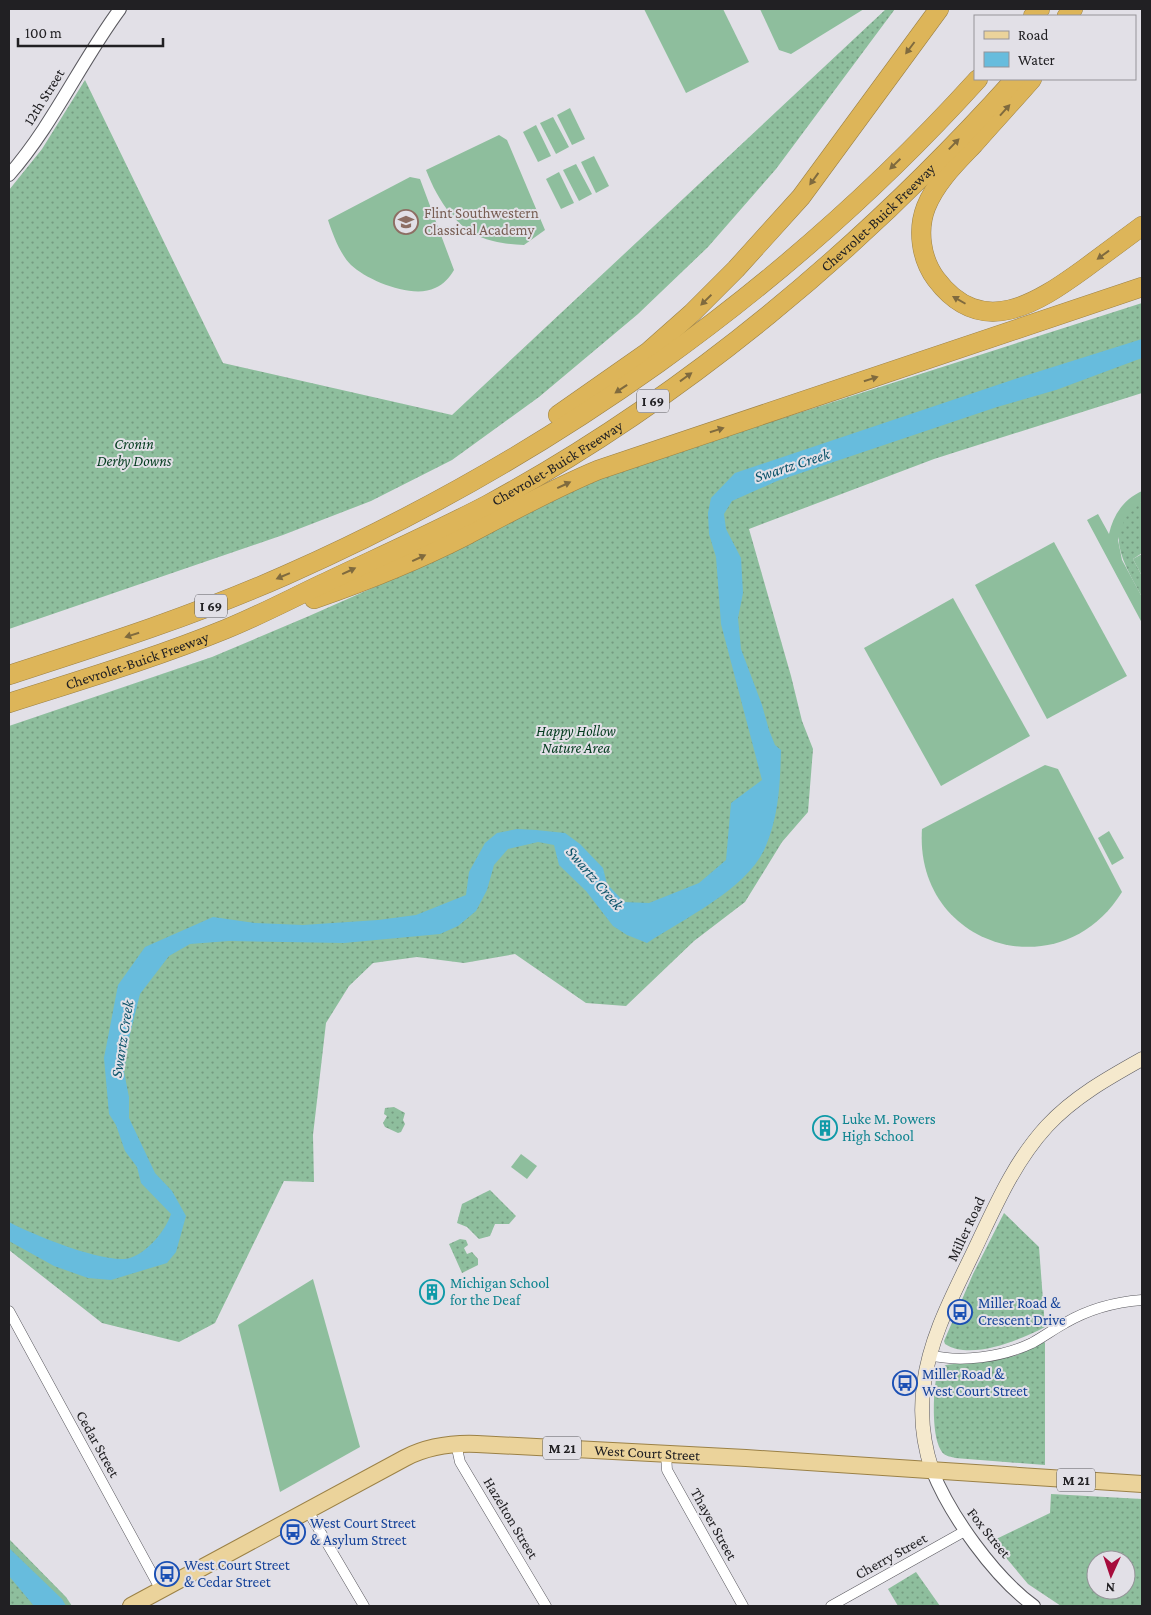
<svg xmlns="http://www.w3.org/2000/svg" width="1151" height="1615" viewBox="0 0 1151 1615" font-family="'Crimson Pro',serif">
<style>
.grass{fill:url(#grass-dots);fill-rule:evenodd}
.pitch{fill:#8ebe9d}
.water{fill:#67bcdd}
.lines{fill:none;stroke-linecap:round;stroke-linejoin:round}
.minor-casing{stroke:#5a595f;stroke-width:11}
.tertiary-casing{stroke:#5a595f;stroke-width:14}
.secondary-casing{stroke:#5a595f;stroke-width:15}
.primary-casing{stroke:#9b8146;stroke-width:18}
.motorway-casing{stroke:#9b8146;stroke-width:20}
.minor{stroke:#fff;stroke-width:10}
.tertiary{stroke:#fff;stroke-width:12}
.secondary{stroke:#f5e9cd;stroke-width:14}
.primary{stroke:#ebd39b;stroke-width:16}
.motorway{stroke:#ddb559;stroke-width:19}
.oneway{fill:#7f6a3e}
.labels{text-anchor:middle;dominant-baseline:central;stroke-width:4;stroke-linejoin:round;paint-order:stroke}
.shield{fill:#e2e0e7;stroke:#5b5a5e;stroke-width:1}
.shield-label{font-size:14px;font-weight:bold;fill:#212023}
.street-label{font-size:15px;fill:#212023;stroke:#e2e0e7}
.education-label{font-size:15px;fill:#785e54;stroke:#e2e0e7;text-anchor:start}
.park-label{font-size:15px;font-style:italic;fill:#033b1e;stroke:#e2e0e7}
.culture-label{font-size:15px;fill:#0d838f;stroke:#e2e0e7;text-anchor:start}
.transit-label{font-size:15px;fill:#164399;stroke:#e2e0e7;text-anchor:start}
.water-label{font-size:16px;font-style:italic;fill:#0b536a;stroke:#e2e0e7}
</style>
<defs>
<pattern id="grass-dots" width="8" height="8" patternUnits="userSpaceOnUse" patternTransform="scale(1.25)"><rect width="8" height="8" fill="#8ebe9d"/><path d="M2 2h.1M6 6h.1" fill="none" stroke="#749a80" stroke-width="1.8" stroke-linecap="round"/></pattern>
</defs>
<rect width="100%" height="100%" fill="#e2e0e7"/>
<g class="grass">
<polygon points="886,9 895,9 776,169 708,247 638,314 539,397 452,460 371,501 283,535 9,629 9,190 42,149 85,80 223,363 452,415"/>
<polygon points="1142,303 1142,393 934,459 749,529 791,676 802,721 813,749 808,812 782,842 745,902 694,941 626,1006 586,1003 515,954 464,963 417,957 373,963 349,986 326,1023 313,1135 314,1182 284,1181 215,1323 179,1342 102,1323 9,1250 9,726 212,657 309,616 420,567 602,476"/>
<path d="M 1142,501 L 1142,553 L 1133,559 L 1142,576 L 1142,597 C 1124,563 1100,529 1142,501 Z"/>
<polygon points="394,1107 405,1113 403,1120 405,1124 401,1132 398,1133 385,1127 383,1123 387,1116 384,1114 385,1108"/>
<polygon points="490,1190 516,1216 509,1224 495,1224 490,1236 479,1239 467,1227 457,1223 462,1204"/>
<path d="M 1004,1213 L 1039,1247 L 1045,1327 C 1020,1340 971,1361 945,1344 L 944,1341 L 973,1274 Z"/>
<polygon points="460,1239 466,1240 468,1245 464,1248 467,1254 472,1252 478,1259 478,1265 462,1273 449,1244"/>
<path d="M 1045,1342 L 1045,1465 L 955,1458 C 952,1457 946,1456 944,1454 C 930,1442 933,1386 938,1370 L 946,1365 L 1015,1356 Z"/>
<path d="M 1051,1494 L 1142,1499 L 1142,1606 L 1061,1606 L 1028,1584 L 992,1541 L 1050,1513 ZM 1096,1560 L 1126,1560 L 1126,1590 L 1096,1590 Z"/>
<polygon points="9,1539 66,1597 72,1606 9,1606"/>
<polygon points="916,1572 940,1606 898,1606 888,1589"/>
</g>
<g class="pitch">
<polygon points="644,9 723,9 749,62 686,93"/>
<polygon points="760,9 864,9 791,54 779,50"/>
<polygon points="570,108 585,139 572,145 557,115"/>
<polygon points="553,117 569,147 556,154 540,123"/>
<polygon points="536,125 551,156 538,162 523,132"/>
<path d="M 499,135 L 507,140 L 545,230 L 524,245 C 514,244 503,244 493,241 C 458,233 438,201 426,170 Z"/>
<polygon points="594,156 609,186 596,193 581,162"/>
<polygon points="576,164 592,194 579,201 563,170"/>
<polygon points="559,172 574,203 561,209 546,179"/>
<path d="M 410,177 L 420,179 L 454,270 C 449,278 444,284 435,288 C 413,299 368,281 351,265 C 340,254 333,235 328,220 Z"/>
<path d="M 1142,491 L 1142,501 L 1125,518 L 1118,540 L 1122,560 L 1142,597 L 1142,623 L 1087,520 L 1098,514 L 1109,534 C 1113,515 1124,499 1142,491 Z"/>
<polygon points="1054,542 1127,676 1047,719 975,585"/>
<polygon points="1142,554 1142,553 1142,576 1133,559"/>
<polygon points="953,598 1030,736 941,786 864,648"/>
<path d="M 1045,765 L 1058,769 L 1122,892 C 1060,992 914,946 922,829 Z"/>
<polygon points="1109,831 1124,858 1112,865 1098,838"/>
<polygon points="521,1154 537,1166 527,1179 511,1167"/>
<polygon points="313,1279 360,1447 280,1492 238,1325"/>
</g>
<g class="water">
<path d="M 1142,339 L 1142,358 L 1056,390 L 997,407 L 777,481 L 732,501 L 724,514 L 726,529 L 741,558 L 743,593 L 738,618 L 741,649 L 762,705 L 769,730 L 775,745 L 781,750 C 780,784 779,816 765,848 C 747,889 683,919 647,943 L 627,935 L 613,926 L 586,891 L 559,865 L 554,845 L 538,842 L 508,849 L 494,865 L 487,890 L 476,911 L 458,926 L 440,934 L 344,943 L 229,941 L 190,944 L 169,956 L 140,994 L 128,1042 L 124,1072 L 129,1097 L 129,1118 L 155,1173 L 172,1191 L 186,1216 L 176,1252 L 167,1263 L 111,1280 L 88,1278 L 54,1266 L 9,1241 L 9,1222 C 31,1234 106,1265 130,1258 C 147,1253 166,1230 171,1214 L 141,1183 L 137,1167 L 125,1151 L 116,1125 L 109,1114 L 104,1058 L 118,985 L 145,947 L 213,917 L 255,923 L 303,925 L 378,920 L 416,915 L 466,895 L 469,872 L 485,843 L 497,833 L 517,829 L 536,830 L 565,833 L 580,844 L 603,868 L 607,884 L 624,902 L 649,903 L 699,883 L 726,860 L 731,803 L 762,780 L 721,624 L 716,557 L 709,534 L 708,513 L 711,498 L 735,473 L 1018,378 Z"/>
<polygon points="9,1548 62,1599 66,1606 34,1606 9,1576"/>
</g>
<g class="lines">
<defs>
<g id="minor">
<polyline points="9,1311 161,1590"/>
<path d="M 930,1355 C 960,1363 1003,1357 1032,1343 C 1043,1337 1054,1329 1065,1323 C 1089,1309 1115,1302 1142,1300"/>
<polyline points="456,1444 460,1462 546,1606"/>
<polyline points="666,1454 667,1470 743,1606"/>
<polyline points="308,1511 364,1606"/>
<polyline points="831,1606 965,1531"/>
</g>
<g id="tertiary">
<path d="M 9,175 C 53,125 80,63 120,9"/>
<path d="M 932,1470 C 950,1515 994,1577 1034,1606"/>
</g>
<path id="secondary" d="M 932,1470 C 923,1443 920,1412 924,1384 C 930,1337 953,1295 973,1253 C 994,1209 1013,1163 1047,1126 C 1074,1097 1108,1078 1142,1059"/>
<g id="primary">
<path id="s1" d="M 131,1606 L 405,1458 C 428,1446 451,1443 477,1444 L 746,1458 L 1142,1484"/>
</g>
<g id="motorway">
<polyline points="1033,16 1040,9"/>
<polyline points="1067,16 1073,9"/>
<path d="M 1032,79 C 1013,101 993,122 974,144 C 956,163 936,182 926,207 C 917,230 921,259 936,279 C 982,340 1037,303 1084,269 C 1103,255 1123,240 1142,226"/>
<polyline points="558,415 648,352 692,313 736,269 801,197 939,9"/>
<path d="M 314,599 C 366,581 416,561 465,536 C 509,513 552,489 598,470 L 1142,287"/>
<path d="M 9,675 C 102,645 196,615 286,575 C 548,459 786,291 978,79"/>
<path id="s2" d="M 9,703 C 81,680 155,658 226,629 C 263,614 298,595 335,578 C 386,554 437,531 487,505 C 685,398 865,246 1015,79"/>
</g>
</defs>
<use href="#minor" class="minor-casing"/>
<use href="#tertiary" class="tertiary-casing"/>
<use href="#secondary" class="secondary-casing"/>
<use href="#primary" class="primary-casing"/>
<use href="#motorway" class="motorway-casing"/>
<use href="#minor" class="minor"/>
<use href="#tertiary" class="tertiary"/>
<use href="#secondary" class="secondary"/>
<use href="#primary" class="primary"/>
<use href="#motorway" class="motorway"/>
</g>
<defs><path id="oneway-solid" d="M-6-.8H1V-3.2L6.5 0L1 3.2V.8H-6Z" transform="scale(1.25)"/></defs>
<g class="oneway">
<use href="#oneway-solid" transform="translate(910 48) rotate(127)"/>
<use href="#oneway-solid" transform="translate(1005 110) rotate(-48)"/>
<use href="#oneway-solid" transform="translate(954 144) rotate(-46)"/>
<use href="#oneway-solid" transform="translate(895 164) rotate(136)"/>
<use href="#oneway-solid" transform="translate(814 179) rotate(126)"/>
<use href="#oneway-solid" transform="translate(1103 255) rotate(144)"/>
<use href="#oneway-solid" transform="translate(706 300) rotate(136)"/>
<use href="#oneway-solid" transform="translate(959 300) rotate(-150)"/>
<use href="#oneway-solid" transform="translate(686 377) rotate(-36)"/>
<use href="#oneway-solid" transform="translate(871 379) rotate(-18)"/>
<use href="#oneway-solid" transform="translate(621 389) rotate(146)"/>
<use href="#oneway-solid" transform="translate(717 430) rotate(-18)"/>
<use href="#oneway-solid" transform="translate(564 485) rotate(-25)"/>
<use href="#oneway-solid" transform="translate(419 558) rotate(-25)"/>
<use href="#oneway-solid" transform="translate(349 571) rotate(-25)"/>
<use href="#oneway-solid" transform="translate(283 576) rotate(157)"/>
<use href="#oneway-solid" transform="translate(132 635) rotate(162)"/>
</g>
<defs>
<symbol id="school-ring" viewBox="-11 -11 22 22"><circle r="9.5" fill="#e2e0e7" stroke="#8d6e63" stroke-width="1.5"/><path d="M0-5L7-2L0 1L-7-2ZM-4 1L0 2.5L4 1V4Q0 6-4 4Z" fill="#8d6e63"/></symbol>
<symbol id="building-ring" viewBox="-11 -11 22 22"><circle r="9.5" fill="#e2e0e7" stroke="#0f9aa8" stroke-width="1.5"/><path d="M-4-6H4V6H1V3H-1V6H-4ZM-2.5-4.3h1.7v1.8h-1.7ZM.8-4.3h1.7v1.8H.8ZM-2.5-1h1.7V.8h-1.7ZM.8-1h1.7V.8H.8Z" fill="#0f9aa8"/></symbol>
<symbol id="bus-ring" viewBox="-11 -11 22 22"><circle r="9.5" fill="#e2e0e7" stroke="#1a4fb4" stroke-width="1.5"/><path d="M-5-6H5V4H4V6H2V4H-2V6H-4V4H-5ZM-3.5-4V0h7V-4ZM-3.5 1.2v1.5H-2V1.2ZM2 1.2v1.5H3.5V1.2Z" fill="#1a4fb4"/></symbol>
</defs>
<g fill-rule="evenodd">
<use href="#school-ring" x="392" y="208" width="28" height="28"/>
<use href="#building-ring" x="811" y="1114" width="28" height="28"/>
<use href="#building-ring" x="418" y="1278" width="28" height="28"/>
<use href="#bus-ring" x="946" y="1298" width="28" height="28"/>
<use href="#bus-ring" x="891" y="1369" width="28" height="28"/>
<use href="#bus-ring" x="279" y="1518" width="28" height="28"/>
<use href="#bus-ring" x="153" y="1560" width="28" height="28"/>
</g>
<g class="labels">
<g class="shield">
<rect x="637" y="389.5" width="32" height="23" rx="4"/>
<rect x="195" y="594.5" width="32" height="23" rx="4"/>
<rect x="543" y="1436.5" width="38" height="23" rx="4"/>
<rect x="1057" y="1468.5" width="38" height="23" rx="4"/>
</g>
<g class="shield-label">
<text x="653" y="401">I 69</text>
<text x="211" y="606">I 69</text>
<text x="562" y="1448">M 21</text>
<text x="1076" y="1480">M 21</text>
</g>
<g class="street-label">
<text transform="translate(44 97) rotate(-58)">12th Street</text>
<text stroke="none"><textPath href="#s2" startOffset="1005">Chevrolet-Buick Freeway</textPath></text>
<text stroke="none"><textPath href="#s2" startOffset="600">Chevrolet-Buick Freeway</textPath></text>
<text stroke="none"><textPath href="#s2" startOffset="135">Chevrolet-Buick Freeway</textPath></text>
<text transform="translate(966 1229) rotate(-65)">Miller Road</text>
<text transform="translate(98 1444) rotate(61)">Cedar Street</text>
<text stroke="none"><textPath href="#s1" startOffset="556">West Court Street</textPath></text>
<text transform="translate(511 1518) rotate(59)">Hazelton Street</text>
<text transform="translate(714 1524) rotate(61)">Thayer Street</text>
<text transform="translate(989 1533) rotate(51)">Fox Street</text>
<text transform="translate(891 1556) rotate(-29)">Cherry Street</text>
</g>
<g class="education-label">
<text x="424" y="213">Flint Southwestern<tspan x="424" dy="17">Classical Academy</tspan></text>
</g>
<g class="park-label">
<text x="134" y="444">Cronin<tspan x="134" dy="17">Derby Downs</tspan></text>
<text x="576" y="731">Happy Hollow<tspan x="576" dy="17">Nature Area</tspan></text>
</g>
<g class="culture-label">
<text x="842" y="1119">Luke M. Powers<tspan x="842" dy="17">High School</tspan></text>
<text x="450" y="1283">Michigan School<tspan x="450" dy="17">for the Deaf</tspan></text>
</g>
<g class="transit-label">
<text x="978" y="1303">Miller Road &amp;<tspan x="978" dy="17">Crescent Drive</tspan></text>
<text x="922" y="1374">Miller Road &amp;<tspan x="922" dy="17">West Court Street</tspan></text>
<text x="310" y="1523">West Court Street<tspan x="310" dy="17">&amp; Asylum Street</tspan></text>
<text x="184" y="1565">West Court Street<tspan x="184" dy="17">&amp; Cedar Street</tspan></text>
</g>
<g class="water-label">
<text transform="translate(792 465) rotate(-18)">Swartz Creek</text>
<text transform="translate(595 878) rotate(49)">Swartz Creek</text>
<text transform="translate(122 1039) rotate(-81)">Swartz Creek</text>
</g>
</g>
<rect width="1151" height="1615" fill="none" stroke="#212023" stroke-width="20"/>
<rect x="974" y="15" width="162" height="65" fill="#e2e0e7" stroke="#959399"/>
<rect x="984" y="31" width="25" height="8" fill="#ebd39b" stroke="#959399"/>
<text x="1018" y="40" font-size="15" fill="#212023">Road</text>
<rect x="984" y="52" width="25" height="15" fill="#67bcdd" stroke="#959399"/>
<text x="1018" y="65" font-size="15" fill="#212023">Water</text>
<g transform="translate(1111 1575) rotate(183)"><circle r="24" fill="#e2e0e7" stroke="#959399"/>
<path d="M0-4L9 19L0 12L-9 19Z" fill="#a60c3c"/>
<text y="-8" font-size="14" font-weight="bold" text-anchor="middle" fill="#212023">N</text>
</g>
<path d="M18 38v8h145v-8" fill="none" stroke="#212023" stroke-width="2.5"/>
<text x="25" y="38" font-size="15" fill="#212023" stroke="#e2e0e7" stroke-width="4" paint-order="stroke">100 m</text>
</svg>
